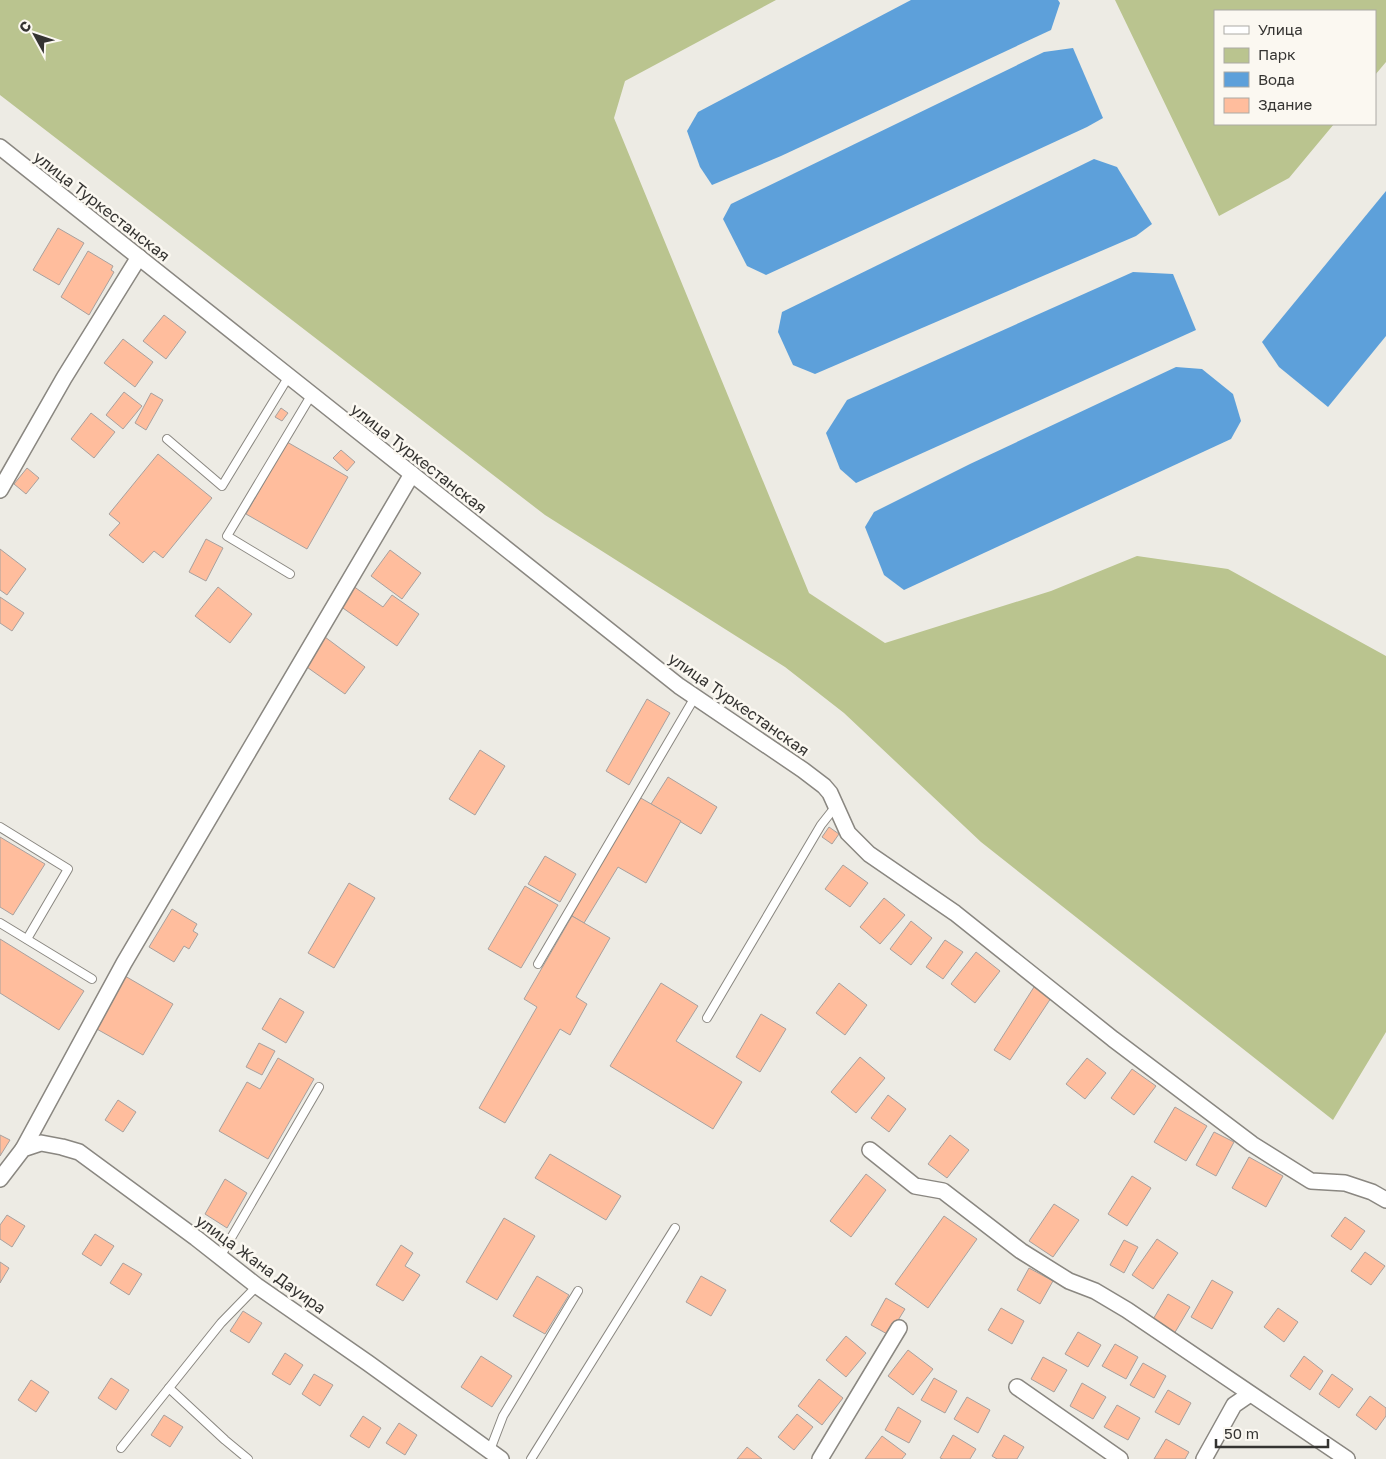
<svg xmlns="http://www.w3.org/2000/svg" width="1386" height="1459" viewBox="0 0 1386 1459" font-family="'Golos Text',sans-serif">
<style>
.green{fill:#bac48f}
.water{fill:#5da0da}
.building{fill:#ffbd9d;stroke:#a8a19e}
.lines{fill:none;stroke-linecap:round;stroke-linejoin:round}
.service-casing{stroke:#8a8781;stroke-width:10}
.minor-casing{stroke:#8a8781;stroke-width:18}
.service{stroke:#fff;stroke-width:8}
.minor{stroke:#fff;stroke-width:15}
.labels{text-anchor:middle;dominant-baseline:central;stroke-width:5;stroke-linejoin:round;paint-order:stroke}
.street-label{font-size:16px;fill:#353432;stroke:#fbf8f1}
</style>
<rect width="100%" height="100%" fill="#edebe4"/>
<g class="green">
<polygon points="0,0 776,0 625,81 614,118 809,593 885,643 1051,591 1137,556 1228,569 1386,656 1386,1032 1333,1120 981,842 844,713 785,667 545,515 0,95"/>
<polygon points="1115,0 1386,0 1386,62 1375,75 1375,11 1215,11 1215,124 1334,124 1289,178 1219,216"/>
</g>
<g class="water">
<polygon points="911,0 1058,0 1060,3 1051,30 781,156 712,185 700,167 687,131 698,112"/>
<polygon points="1073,48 1103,118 1087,127 766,275 747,266 723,219 731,204 1044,52"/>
<polygon points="1094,159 1117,167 1152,224 1136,236 815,374 793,365 778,332 782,312"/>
<polygon points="1386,191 1386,336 1328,407 1279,367 1262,342"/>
<polygon points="1133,272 1173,274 1196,330 856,483 840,469 826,433 847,400"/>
<polygon points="1176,367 1202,369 1233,394 1241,421 1231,439 904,590 884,575 865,527 874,512 970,464"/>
</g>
<g class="building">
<polygon points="58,228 84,243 59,285 33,270"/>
<polygon points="88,251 113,266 111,270 114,272 89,315 61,297"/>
<polygon points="164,315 186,332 166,359 143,341"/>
<polygon points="123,339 153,362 135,387 104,363"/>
<polygon points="124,392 142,406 123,429 106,415"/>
<polygon points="151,393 163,400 146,430 135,423"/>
<polygon points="281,408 288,413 282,421 275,417"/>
<polygon points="91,413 115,432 94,458 71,439"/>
<polygon points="287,442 348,477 307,549 246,514"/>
<polygon points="341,450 355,462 347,471 333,458"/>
<polygon points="158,454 212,498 163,558 154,551 143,563 109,535 120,523 109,514"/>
<polygon points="27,468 39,478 26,494 14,484"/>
<polygon points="206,539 223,548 206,581 189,572"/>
<polygon points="0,549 26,569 7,595 0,590"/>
<polygon points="390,550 421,573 402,599 371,576"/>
<polygon points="353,586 383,607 392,595 419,614 397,646 340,606"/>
<polygon points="218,587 252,614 230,643 195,616"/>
<polygon points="0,597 24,613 12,631 0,623"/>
<polygon points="325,637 365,667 345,694 304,665"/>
<polygon points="647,699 670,713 629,785 606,771"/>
<polygon points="480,750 505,766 475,815 449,799"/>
<polygon points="668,777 717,807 701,834 651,804"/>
<polygon points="639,797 681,821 646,883 618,867 584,923 572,916 573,913"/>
<polygon points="829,827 839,834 832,844 822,837"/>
<polygon points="0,837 45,864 13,915 0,907"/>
<polygon points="545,856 576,874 560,902 528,884"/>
<polygon points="843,865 868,883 850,907 825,889"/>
<polygon points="349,883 375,898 334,968 308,953"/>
<polygon points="525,886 558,905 521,968 488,949"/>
<polygon points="884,898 905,915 880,944 860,927"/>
<polygon points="172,909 197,924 193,931 198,934 189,949 184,946 174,962 149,947"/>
<polygon points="572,916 610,938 576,997 587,1004 570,1035 560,1029 505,1123 479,1108 537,1007 524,999"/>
<polygon points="911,921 932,938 911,965 890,949"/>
<polygon points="0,939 84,991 59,1030 0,993"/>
<polygon points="945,940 963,952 943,979 926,967"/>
<polygon points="976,952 1000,971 975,1003 951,984"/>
<polygon points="125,976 173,1004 143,1055 95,1028"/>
<polygon points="661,983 698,1006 676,1041 742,1082 713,1129 610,1066"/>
<polygon points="839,983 867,1005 845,1035 816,1013"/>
<polygon points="1034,987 1051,998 1010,1060 994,1050"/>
<polygon points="280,998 304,1012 286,1043 262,1029"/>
<polygon points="761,1014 786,1029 760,1072 736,1057"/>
<polygon points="259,1043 275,1051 262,1075 246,1067"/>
<polygon points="860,1057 885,1078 856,1113 831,1092"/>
<polygon points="278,1058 314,1079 268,1159 219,1131 247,1082 260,1089"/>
<polygon points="1087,1058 1106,1073 1085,1099 1066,1084"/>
<polygon points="1132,1069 1156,1086 1134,1115 1111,1098"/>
<polygon points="888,1095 906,1109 889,1132 871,1118"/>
<polygon points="118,1100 136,1112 123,1132 105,1120"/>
<polygon points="1175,1107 1207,1126 1186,1161 1154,1142"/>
<polygon points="1214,1132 1234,1142 1216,1176 1196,1165"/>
<polygon points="0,1135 10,1140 0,1156"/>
<polygon points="950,1135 969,1150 947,1178 928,1164"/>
<polygon points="550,1154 621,1196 606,1220 535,1178"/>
<polygon points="1249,1157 1283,1176 1266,1207 1232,1188"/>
<polygon points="866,1174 886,1190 851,1237 830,1221"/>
<polygon points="1132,1176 1151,1188 1127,1226 1108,1214"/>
<polygon points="225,1179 247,1193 227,1228 205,1214"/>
<polygon points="1054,1204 1079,1220 1053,1257 1029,1241"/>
<polygon points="7,1215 25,1226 12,1247 0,1239 0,1225"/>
<polygon points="944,1216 977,1239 928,1308 895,1284"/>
<polygon points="1345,1217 1365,1231 1351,1250 1331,1236"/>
<polygon points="504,1218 535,1236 497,1300 466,1282"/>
<polygon points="95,1234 114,1246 101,1266 82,1254"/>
<polygon points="1157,1239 1178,1253 1153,1289 1132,1275"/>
<polygon points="1124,1240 1138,1247 1124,1273 1110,1265"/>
<polygon points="401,1245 413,1253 405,1266 420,1275 403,1301 376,1285"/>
<polygon points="1365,1252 1385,1266 1371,1285 1351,1271"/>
<polygon points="0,1262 9,1268 0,1283"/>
<polygon points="123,1263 142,1274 129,1295 110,1283"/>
<polygon points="1029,1268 1053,1281 1040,1304 1017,1290"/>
<polygon points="537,1276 569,1295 545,1334 513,1316"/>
<polygon points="701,1276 726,1290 711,1316 686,1302"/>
<polygon points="1212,1280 1233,1292 1212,1329 1191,1317"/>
<polygon points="1168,1294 1190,1307 1174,1334 1152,1321"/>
<polygon points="886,1298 905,1309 889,1335 871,1325"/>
<polygon points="1001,1308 1024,1321 1012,1344 988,1330"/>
<polygon points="1278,1308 1298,1322 1284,1342 1264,1327"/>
<polygon points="243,1311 262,1323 249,1343 230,1331"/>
<polygon points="1078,1332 1101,1345 1088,1367 1065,1354"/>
<polygon points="846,1336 866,1353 846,1377 826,1360"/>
<polygon points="1115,1344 1138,1357 1126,1379 1102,1366"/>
<polygon points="908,1350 933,1369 913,1395 888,1376"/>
<polygon points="285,1353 303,1365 290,1385 272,1374"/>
<polygon points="481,1356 512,1376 492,1407 461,1387"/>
<polygon points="1304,1356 1323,1371 1310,1390 1290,1376"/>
<polygon points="1043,1357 1067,1370 1054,1392 1031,1379"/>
<polygon points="1143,1363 1166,1376 1154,1398 1130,1385"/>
<polygon points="314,1374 333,1385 320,1406 302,1394"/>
<polygon points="1332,1374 1353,1389 1339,1408 1319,1394"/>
<polygon points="111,1378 129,1390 116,1410 98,1398"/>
<polygon points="934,1378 957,1391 945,1413 921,1400"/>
<polygon points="819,1379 843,1398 822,1425 798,1406"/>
<polygon points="31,1380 49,1392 36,1412 18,1400"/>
<polygon points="1082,1383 1106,1397 1093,1419 1070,1406"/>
<polygon points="1168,1390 1191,1403 1179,1425 1155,1412"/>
<polygon points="1370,1396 1386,1408 1386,1416 1376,1430 1356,1415"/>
<polygon points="967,1397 990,1410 978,1433 954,1419"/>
<polygon points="1117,1405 1140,1418 1128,1440 1104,1427"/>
<polygon points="898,1407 921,1421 909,1443 885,1430"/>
<polygon points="797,1414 813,1427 794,1450 778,1437"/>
<polygon points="164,1415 183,1427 170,1447 151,1435"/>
<polygon points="363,1416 381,1428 369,1448 350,1436"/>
<polygon points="399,1423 417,1435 405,1455 386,1443"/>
<polygon points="953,1435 976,1449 970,1459 943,1459 940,1458"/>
<polygon points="1004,1435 1024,1447 1017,1459 997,1459 992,1456"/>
<polygon points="882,1436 906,1454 902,1459 865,1459"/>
<polygon points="1166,1439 1189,1452 1185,1459 1154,1459"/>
<polygon points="747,1447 762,1459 737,1459"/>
</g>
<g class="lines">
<defs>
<g id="service">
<polyline points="167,439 222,486 289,376"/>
<polyline points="290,574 227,536 312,394"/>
<polyline points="0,827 68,869 27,939"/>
<polyline points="0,923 92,979"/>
<polyline points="538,964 695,697"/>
<polyline points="707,1018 821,825 836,806"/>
<polyline points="220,1257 319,1087"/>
<polyline points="169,1388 225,1440 248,1459"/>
<polyline points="121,1448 221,1323 257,1286"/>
<polyline points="490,1450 503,1416 578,1291"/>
<polyline points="531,1459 675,1228"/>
</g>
<g id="minor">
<polyline points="0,147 679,686 803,770 824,786 830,793 848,833 869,854 955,913 1113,1039 1252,1144 1311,1181 1345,1183 1372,1192 1386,1200"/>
<polyline points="0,490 64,378 139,257"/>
<polyline points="23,1149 124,963 412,474"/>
<polyline points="870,1150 915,1186 943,1191 1021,1251 1069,1281 1095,1291 1127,1310 1347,1459"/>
<polyline points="0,1179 23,1149 41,1143 62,1147 79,1152 196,1238 257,1286 368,1363 501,1459"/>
<polyline points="1017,1387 1120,1459"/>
<polyline points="820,1459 899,1328"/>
<polyline points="1204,1459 1234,1405 1250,1394"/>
</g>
</defs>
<use href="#service" class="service-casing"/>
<use href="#minor" class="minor-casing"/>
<use href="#service" class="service"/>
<use href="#minor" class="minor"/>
</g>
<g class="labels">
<g class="street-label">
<text transform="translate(102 206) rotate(38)">улица Туркестанская</text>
<text transform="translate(419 458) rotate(38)">улица Туркестанская</text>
<text transform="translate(739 704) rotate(35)">улица Туркестанская</text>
<text transform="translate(261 1264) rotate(36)">улица Жана Дауира</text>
</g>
</g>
<rect x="1214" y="10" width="162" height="115" fill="#fbf8f1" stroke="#acaaa5"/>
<rect x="1224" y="26" width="25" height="8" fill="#ffffff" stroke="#acaaa5"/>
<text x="1258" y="35" font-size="15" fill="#353432">Улица</text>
<rect x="1224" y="48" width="25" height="15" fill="#bac48f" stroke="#acaaa5"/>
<text x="1258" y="60" font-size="15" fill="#353432">Парк</text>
<rect x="1224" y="72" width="25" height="15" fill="#5da0da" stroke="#acaaa5"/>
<text x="1258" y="85" font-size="15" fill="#353432">Вода</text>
<rect x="1224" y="98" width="25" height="15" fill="#ffbd9d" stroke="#acaaa5"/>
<text x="1258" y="110" font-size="15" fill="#353432">Здание</text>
<g transform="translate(35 35) rotate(310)" stroke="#fbf8f1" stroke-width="4" paint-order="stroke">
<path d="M0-4L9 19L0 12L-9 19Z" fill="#353432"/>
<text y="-8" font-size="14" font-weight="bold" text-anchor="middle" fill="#353432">С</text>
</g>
<path d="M1216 1439v8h112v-8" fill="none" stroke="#353432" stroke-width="2.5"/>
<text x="1224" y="1439" font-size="15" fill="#353432" stroke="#fbf8f1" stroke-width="4" paint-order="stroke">50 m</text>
</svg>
